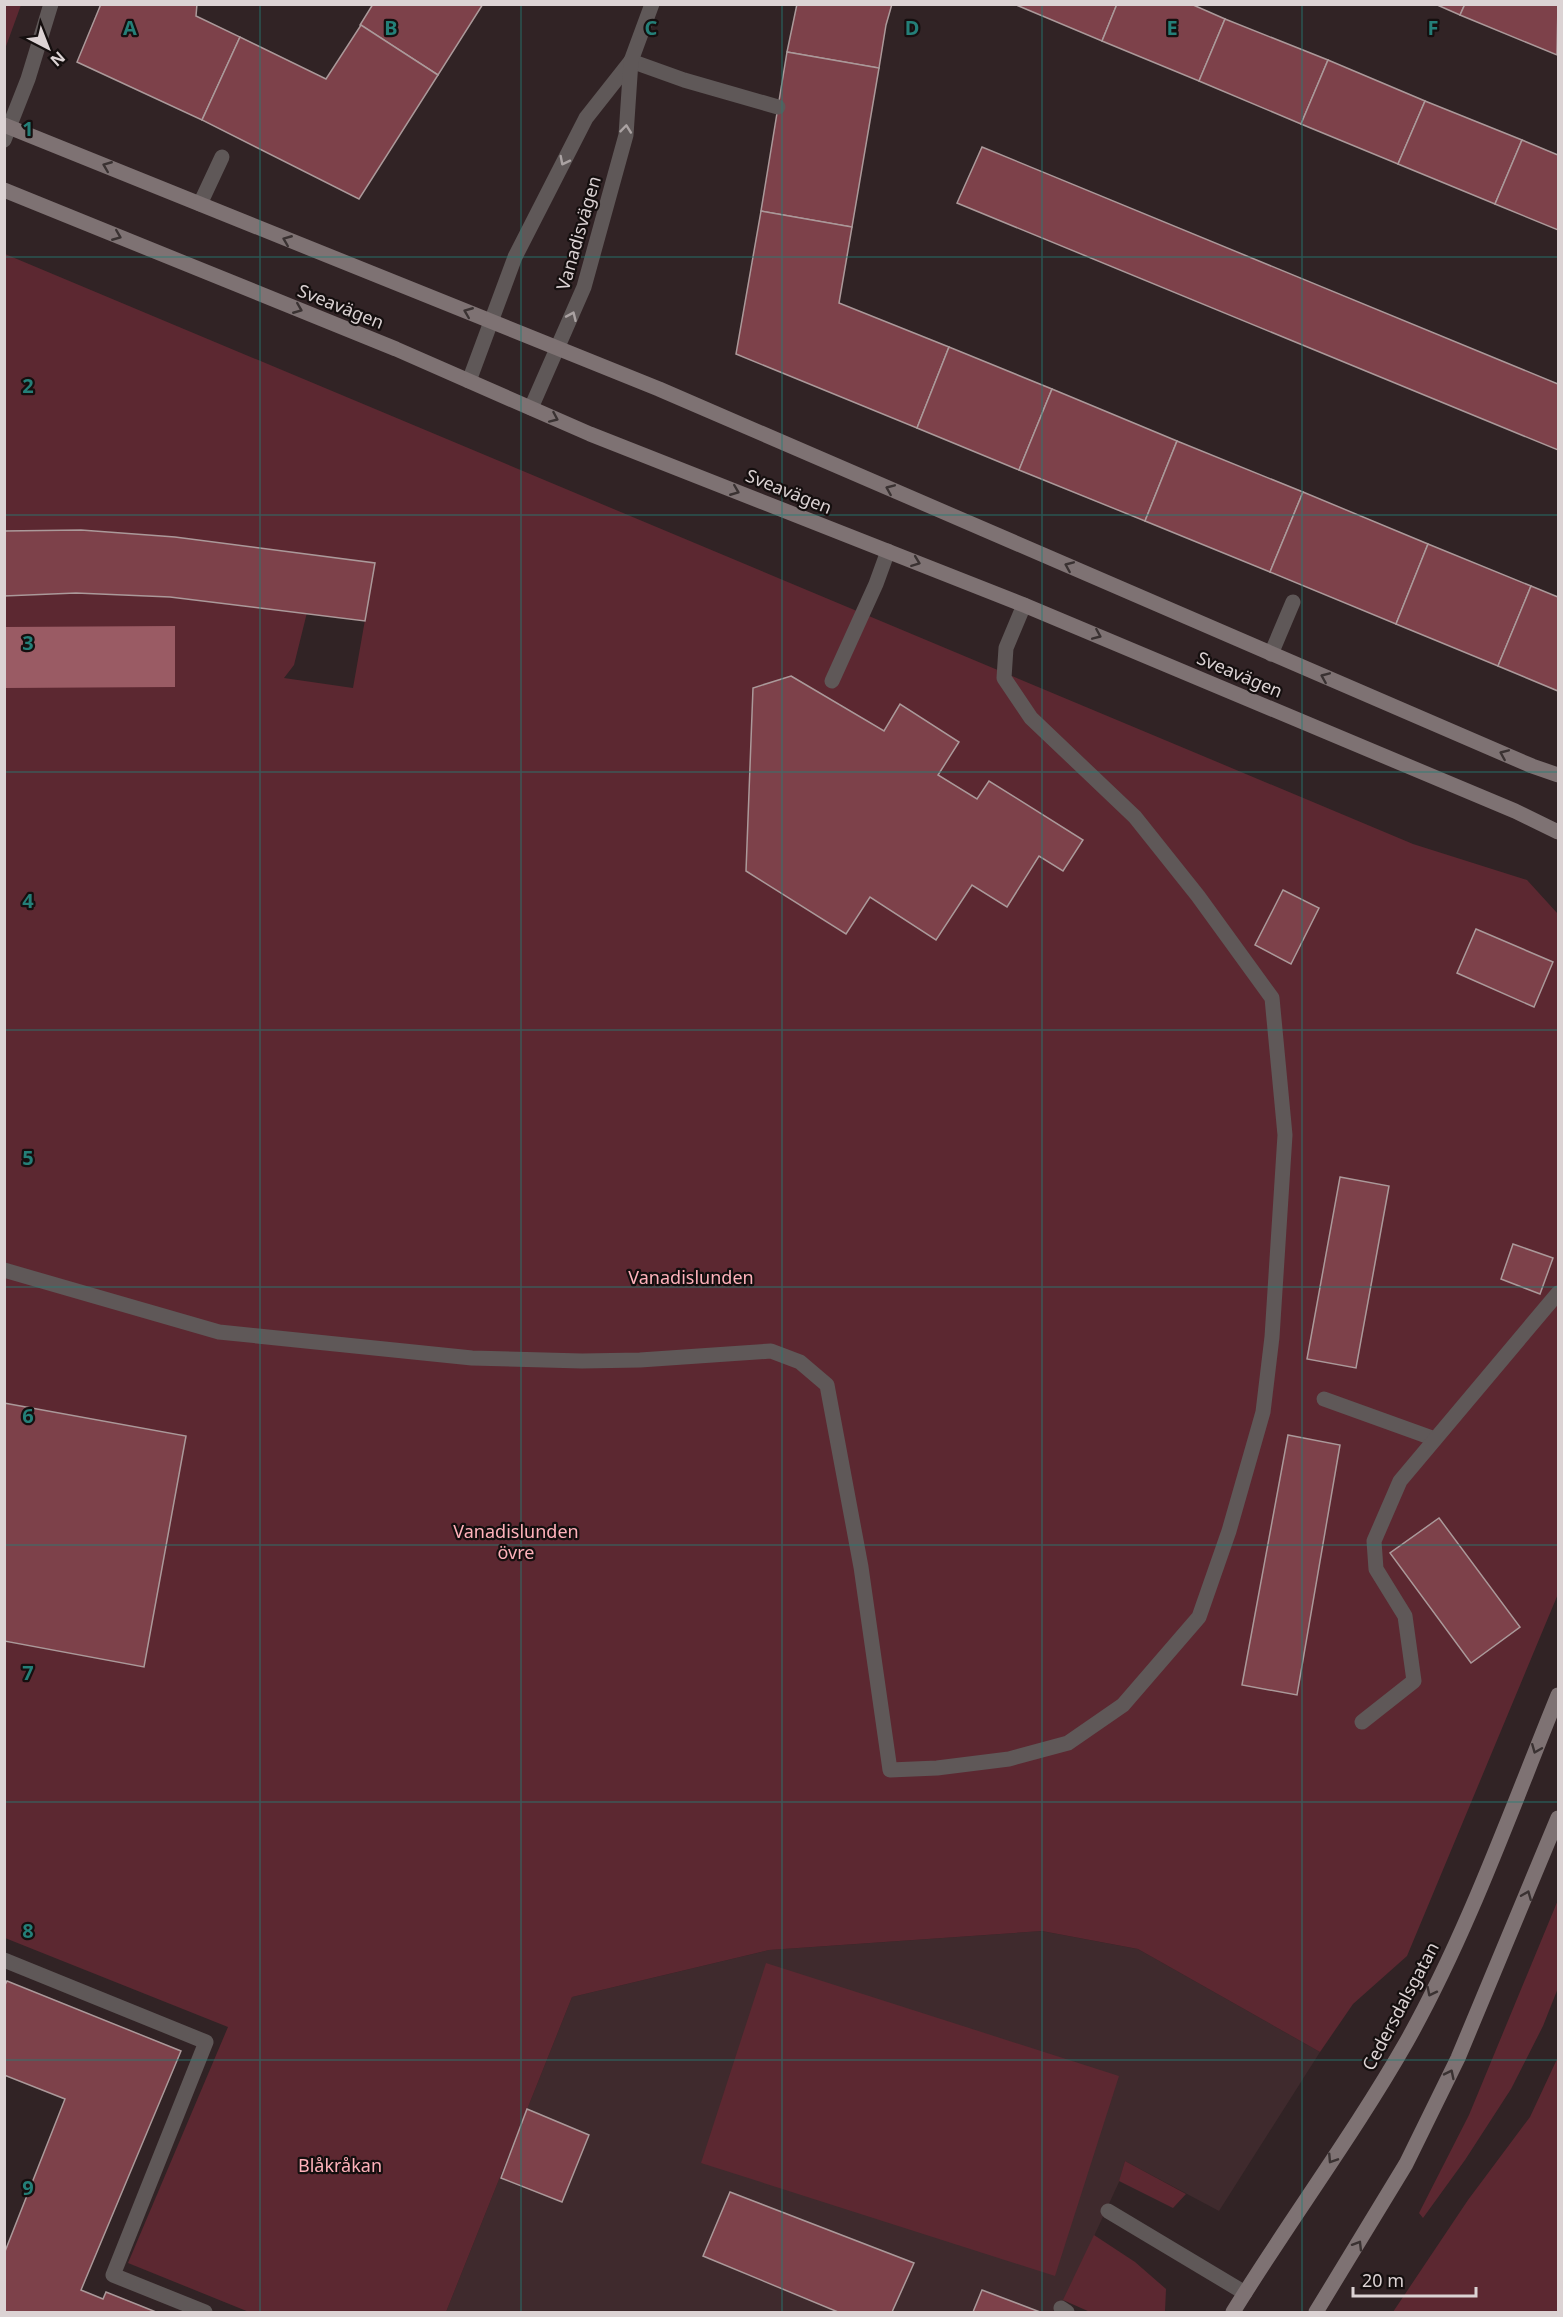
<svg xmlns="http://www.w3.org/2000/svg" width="1563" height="2317" viewBox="0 0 1563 2317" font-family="'Noto Sans',sans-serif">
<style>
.built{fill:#3f2a2d}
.green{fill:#5c2831;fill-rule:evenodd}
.water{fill:#9a5b64}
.building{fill:#7d414a;stroke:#ab999a;stroke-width:1.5}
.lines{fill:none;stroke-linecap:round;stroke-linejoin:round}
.lane{stroke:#5f5858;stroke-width:15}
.street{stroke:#5f5858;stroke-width:15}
.secondary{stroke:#7e7273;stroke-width:15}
.oneway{stroke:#aaa2a2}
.oneway2{stroke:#3a3232}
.grid{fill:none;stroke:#247f78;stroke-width:1.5;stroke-opacity:0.55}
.labels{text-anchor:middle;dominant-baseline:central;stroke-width:4.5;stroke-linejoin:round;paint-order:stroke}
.street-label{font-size:18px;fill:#dcd3d4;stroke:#150f0f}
.park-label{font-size:18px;fill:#ffb2bb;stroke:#150f0f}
.grid-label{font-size:20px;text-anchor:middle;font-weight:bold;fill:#247f78;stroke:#150f0f;stroke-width:4.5;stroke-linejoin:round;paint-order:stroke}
</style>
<rect width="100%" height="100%" fill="#312325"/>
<polygon class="built" points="1042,1931 1138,1949 1320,2052 1219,2211 1125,2161 1119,2182 1059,2312 446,2312 572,1997 769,1950"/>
<g class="green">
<polygon points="5,4 21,5 5,49 4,5"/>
<path d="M 5,254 L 1413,844 L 1527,880 L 1558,914 L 1558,1594 L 1407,1956 L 1353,2004 L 1320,2052 L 1138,1949 L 1042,1931 L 769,1950 L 572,1997 L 446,2312 L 249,2312 L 128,2263 L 228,2027 L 5,1938 ZM 321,556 L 375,563 L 353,688 L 284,678 L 294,665 Z"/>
<polygon points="1558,1900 1558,1988 1543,2026 1511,2089 1465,2160 1423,2218 1419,2213 1469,2115"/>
<polygon points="766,1963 1119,2076 1055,2276 701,2163"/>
<polygon points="1558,2057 1558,2312 1393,2312 1468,2200 1530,2117"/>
<polygon points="1125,2161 1186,2194 1173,2208 1119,2181"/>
<polygon points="1094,2235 1135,2262 1166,2289 1165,2312 1090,2312 1063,2300"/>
</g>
<polygon class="water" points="175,626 175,687 5,688 5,627"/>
<g class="building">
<polygon points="101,4 197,4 196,16 240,37 202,120 77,62"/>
<polygon points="373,4 483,4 438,75 360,25"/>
<polygon points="797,4 892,4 886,25 879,68 787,52"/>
<polygon points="1014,4 1117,4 1102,41"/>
<polygon points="1117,4 1191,4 1225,19 1199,81 1102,41"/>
<polygon points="1435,4 1465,4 1460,15"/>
<polygon points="1465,4 1558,4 1557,55 1460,15"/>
<polygon points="1225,19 1328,60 1301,124 1199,81"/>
<polygon points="361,25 438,75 359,199 202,120 240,37 326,79"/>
<polygon points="787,52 879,68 852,227 761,211"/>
<polygon points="1328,60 1425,101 1398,164 1301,124"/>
<polygon points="1425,101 1522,140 1495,204 1398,164"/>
<polygon points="1522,140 1558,155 1558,230 1495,204"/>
<polygon points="982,147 1558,384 1558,450 957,203"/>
<polygon points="761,211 852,227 839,303 949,347 917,428 736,354"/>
<polygon points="949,347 1052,389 1019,470 917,428"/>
<polygon points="1052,389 1177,441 1145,521 1019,470"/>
<polygon points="1177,441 1303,492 1270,572 1145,521"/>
<polygon points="1303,492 1428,544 1396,624 1270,572"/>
<polygon points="81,530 175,537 375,563 365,621 170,597 76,593 4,596 4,531"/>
<polygon points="1428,544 1531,586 1498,666 1396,624"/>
<polygon points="1531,586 1558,597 1558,691 1498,666"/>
<polygon points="791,676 884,731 900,704 959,742 938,775 977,799 989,781 1083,840 1063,871 1039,856 1007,907 972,885 936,940 870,897 846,934 746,871 753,688"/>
<polygon points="1283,890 1319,908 1291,964 1255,945"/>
<polygon points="1476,929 1553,962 1534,1007 1457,973"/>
<polygon points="1340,1177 1389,1186 1356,1368 1307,1359"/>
<polygon points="1513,1244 1553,1258 1540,1294 1501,1279"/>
<polygon points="4,1403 186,1436 144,1667 4,1641"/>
<polygon points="1288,1435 1340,1445 1297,1695 1242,1685"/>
<polygon points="1439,1518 1520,1627 1471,1663 1390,1553"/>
<polygon points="7,1981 181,2051 81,2290 103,2299 106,2292 156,2312 4,2312 4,2254 65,2099 4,2075 4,1987"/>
<polygon points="527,2109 589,2135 562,2202 501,2178"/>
<polygon points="730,2192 914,2263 892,2312 838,2312 703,2256"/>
<polygon points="982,2290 1040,2312 973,2312"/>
</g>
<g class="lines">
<g class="lane">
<polyline points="631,61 684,80 778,107"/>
<polyline points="200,204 222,157"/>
<polyline points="1271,654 1293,602"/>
<polyline points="832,681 876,584 888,551"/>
<polyline points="4,1270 219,1332 472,1358 582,1361 640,1360 771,1351 800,1362 827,1385 861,1567 890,1770 937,1768 1009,1759 1068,1743 1123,1705 1199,1617 1229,1531 1263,1412 1272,1337 1285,1135 1272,998 1198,896 1135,817 1031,718 1004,678 1006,648 1024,605"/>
<polyline points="1324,1399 1435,1439"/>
<polyline points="1362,1722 1414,1681 1405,1616 1376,1569 1374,1541 1400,1481 1558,1293"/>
<polyline points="4,1960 206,2042 113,2275 205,2312"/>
<polyline points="1108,2211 1245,2293"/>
<polyline points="1061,2308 1067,2312"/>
</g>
<g class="street">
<polyline points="4,140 28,79 51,4"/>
<polyline points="469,381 515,257 586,118 631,61"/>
<polyline points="531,408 584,287 626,135 631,61 652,4"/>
</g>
<g class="secondary">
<polyline points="4,125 659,389 1532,766 1558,775"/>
<polyline points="4,190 396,349 590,434 1024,605 1515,811 1558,832"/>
<path d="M 1233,2312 C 1289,2221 1354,2134 1407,2041 C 1468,1932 1511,1810 1558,1695"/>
<polyline points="1316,2312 1406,2164 1458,2058 1558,1818"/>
</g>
</g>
<defs><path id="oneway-chevron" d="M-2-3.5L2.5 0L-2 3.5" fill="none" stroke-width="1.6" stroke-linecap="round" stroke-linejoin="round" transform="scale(1.5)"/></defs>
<g class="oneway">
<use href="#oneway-chevron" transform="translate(626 129) rotate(-84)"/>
<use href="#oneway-chevron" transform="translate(564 161) rotate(117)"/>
<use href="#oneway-chevron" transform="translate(572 316) rotate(-66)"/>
</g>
<g class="oneway2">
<use href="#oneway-chevron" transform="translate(107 166) rotate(-158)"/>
<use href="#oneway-chevron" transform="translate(117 236) rotate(22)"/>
<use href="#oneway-chevron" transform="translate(287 240) rotate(-158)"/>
<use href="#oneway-chevron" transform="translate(298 309) rotate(22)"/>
<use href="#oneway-chevron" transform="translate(468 312) rotate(-158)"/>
<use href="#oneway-chevron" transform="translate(554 418) rotate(24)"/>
<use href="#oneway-chevron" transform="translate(890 489) rotate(-157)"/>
<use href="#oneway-chevron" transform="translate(735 491) rotate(22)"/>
<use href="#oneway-chevron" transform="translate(916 562) rotate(21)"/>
<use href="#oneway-chevron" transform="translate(1069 566) rotate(-157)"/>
<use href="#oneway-chevron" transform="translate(1097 635) rotate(23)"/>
<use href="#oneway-chevron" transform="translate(1325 677) rotate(-157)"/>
<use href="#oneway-chevron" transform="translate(1504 754) rotate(-157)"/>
<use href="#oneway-chevron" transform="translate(1536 1749) rotate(112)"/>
<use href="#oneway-chevron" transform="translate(1527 1895) rotate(-68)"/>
<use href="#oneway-chevron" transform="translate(1431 1992) rotate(117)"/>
<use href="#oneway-chevron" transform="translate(1450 2074) rotate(-64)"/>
<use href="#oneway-chevron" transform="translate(1332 2159) rotate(123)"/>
<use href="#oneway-chevron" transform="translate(1358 2245) rotate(-59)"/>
</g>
<path class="grid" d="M 260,4 L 260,2312M 521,4 L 521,2312M 782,4 L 782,2312M 1042,4 L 1042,2312M 1302,4 L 1302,2312M 4,257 L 1558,257M 4,515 L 1558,515M 4,772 L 1558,772M 4,1030 L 1558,1030M 4,1287 L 1558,1287M 4,1545 L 1558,1545M 4,1802 L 1558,1802M 4,2060 L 1558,2060"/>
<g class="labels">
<g class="street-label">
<text transform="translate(578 233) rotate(-74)">Vanadisvägen</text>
<text transform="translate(341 306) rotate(22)">Sveavägen</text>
<text transform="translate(789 491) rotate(22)">Sveavägen</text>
<text transform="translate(1240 674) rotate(23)">Sveavägen</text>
<text transform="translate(1400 2006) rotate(-62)">Cedersdalsgatan</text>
</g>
<g class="park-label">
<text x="691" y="1277">Vanadislunden</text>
<text x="516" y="1531">Vanadislunden<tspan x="516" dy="21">övre</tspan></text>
<text x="340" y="2165">Blåkråkan</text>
</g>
</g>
<g class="grid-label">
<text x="130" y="35">A</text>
<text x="391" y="35">B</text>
<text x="651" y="35">C</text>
<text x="912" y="35">D</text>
<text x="1172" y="35">E</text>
<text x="1433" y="35">F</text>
<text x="28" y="136">1</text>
<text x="28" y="393">2</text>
<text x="28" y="650">3</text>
<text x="28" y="908">4</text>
<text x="28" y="1165">5</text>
<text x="28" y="1423">6</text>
<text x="28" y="1680">7</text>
<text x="28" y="1938">8</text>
<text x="28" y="2195">9</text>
</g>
<rect width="1563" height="2317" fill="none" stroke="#dcd3d4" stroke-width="12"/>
<g transform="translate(48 48) rotate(138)" stroke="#150f0f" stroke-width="4.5" paint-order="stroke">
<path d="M0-4.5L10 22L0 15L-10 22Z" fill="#dcd3d4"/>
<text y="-9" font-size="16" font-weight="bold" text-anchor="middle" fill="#dcd3d4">N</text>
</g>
<path d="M1353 2287v9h123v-9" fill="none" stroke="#dcd3d4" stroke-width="3"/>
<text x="1362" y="2287" font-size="18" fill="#dcd3d4" stroke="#150f0f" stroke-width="4.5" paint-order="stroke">20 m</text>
</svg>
